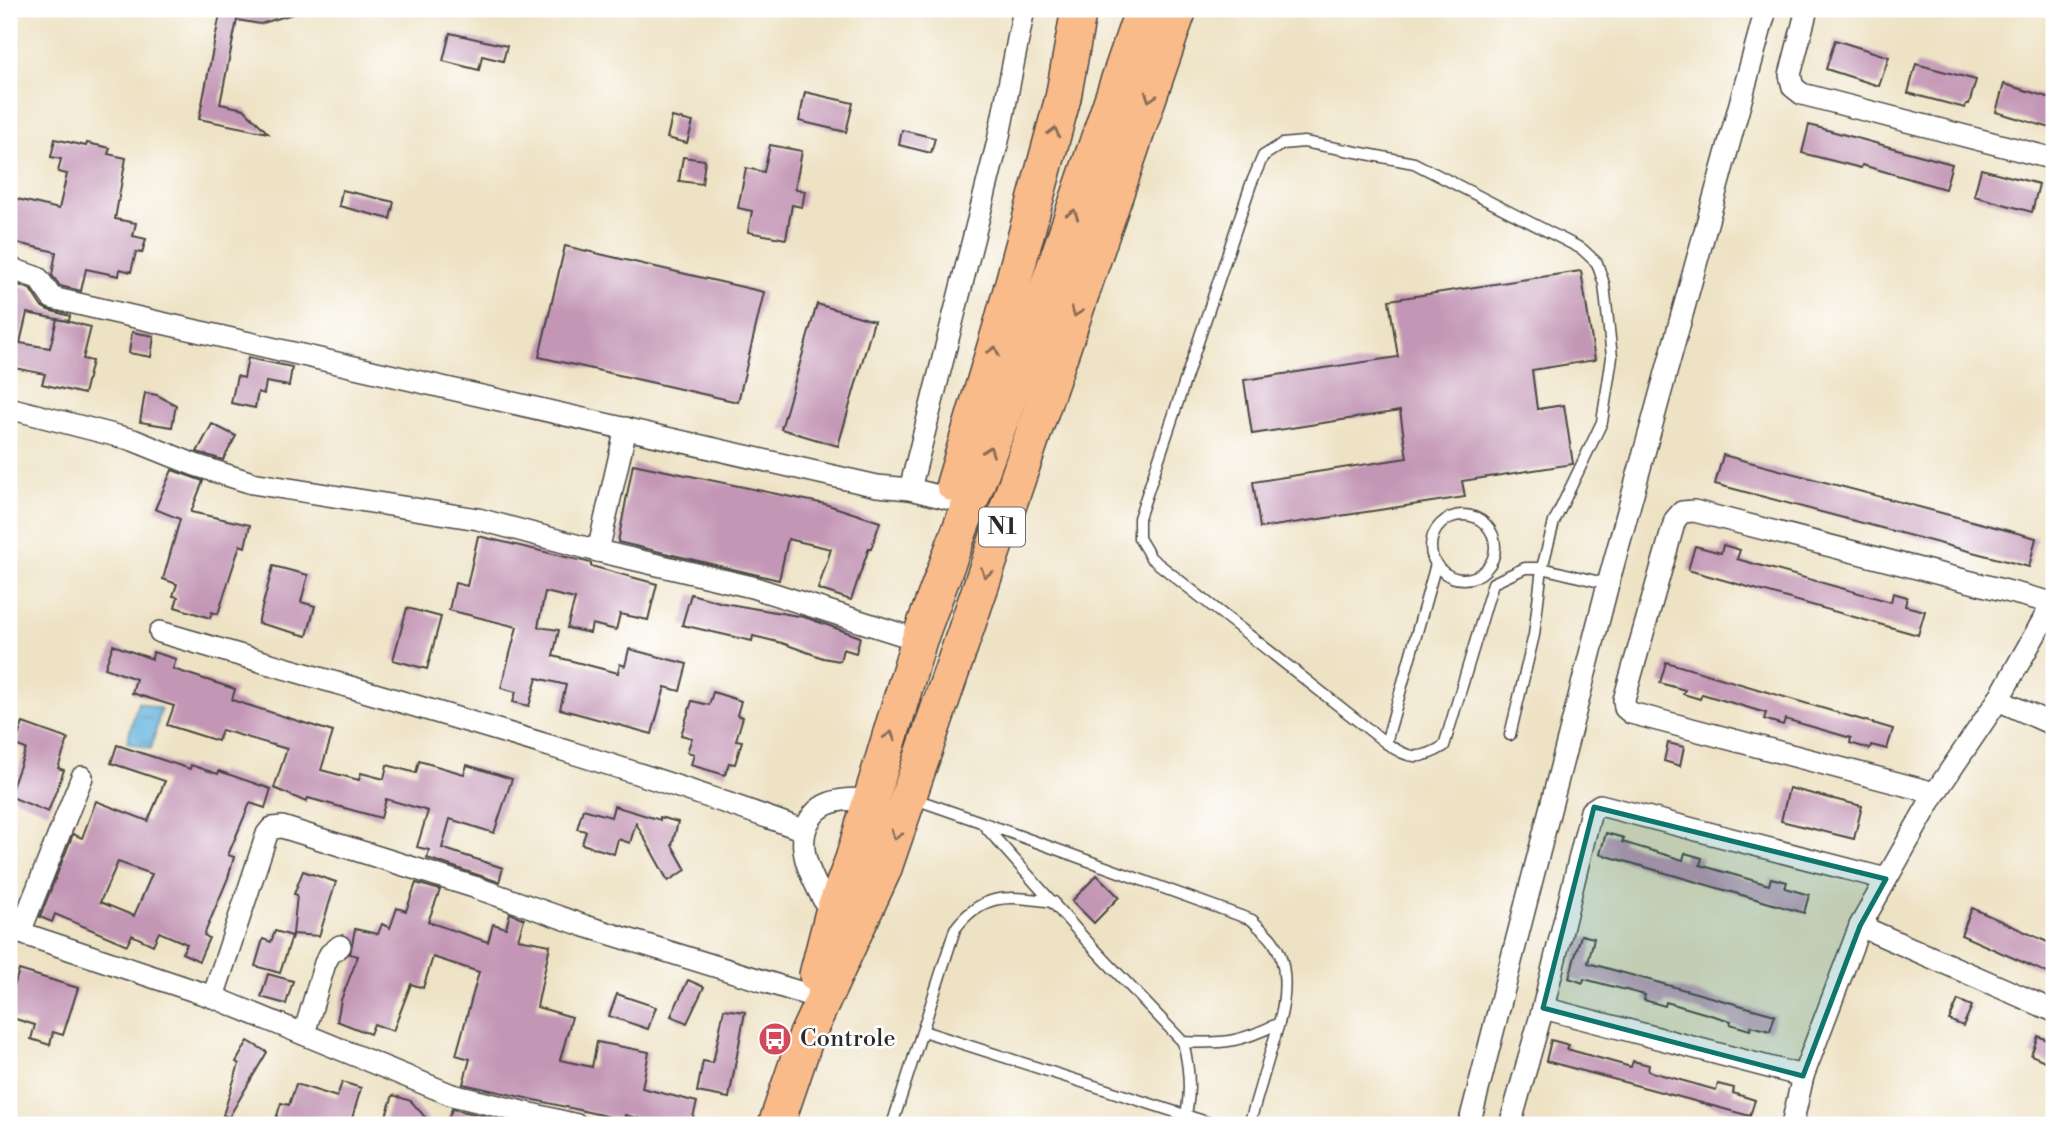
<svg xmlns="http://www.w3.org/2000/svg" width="2063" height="1134" viewBox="0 0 2063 1134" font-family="'Libre Bodoni',serif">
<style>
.water{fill:url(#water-ripples);stroke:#487085;stroke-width:2}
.building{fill:#c396b5;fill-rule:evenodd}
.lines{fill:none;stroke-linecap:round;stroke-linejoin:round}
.service-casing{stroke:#484642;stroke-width:13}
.minor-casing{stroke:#484642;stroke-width:24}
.trunk-casing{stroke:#484642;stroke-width:38}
.service{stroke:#fff;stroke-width:10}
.minor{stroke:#fff;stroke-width:21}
.trunk{stroke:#fabb8b;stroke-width:35}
.oneway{stroke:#886c56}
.marked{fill:#0f766e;fill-opacity:0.2;stroke:#0f766e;stroke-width:5;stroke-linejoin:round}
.labels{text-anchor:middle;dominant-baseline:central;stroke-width:5;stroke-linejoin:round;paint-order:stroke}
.shield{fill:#fff;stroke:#6b6b6b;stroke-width:2}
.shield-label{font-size:23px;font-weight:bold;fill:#2b2b2b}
.poi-label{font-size:24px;fill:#2b2b2b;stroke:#fff;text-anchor:start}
</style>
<defs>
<pattern id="water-ripples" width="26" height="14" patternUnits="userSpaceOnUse" patternTransform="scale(1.75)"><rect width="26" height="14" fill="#65b4df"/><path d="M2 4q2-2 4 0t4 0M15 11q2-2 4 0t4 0" fill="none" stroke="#5393b5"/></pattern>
</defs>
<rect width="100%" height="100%" fill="#fff"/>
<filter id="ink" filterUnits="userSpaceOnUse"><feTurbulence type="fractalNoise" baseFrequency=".0143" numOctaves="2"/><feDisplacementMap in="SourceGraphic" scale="14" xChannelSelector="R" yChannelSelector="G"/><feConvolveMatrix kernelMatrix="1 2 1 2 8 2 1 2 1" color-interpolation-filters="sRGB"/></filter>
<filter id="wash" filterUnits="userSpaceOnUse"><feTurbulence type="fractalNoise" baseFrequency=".00686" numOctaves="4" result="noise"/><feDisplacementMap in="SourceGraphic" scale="28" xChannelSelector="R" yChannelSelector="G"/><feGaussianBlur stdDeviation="1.57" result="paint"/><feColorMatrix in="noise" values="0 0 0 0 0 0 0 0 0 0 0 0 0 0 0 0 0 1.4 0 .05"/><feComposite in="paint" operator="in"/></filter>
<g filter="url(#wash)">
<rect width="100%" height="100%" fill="#eee2c4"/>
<polygon class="water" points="138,702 161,709 151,749 127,742"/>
<g id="blocks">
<g class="building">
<polygon points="221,9 296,9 296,13 260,24 237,20 220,104 244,109 268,133 199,119"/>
<polygon points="450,33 507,46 503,61 482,56 479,70 443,61"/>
<polygon points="1835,40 1889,57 1879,86 1826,69"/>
<polygon points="1916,64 1976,80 1969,104 1966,104 1965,108 1908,93"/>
<polygon points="2004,84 2054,99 2054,129 1996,112"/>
<polygon points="805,92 853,103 846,132 799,121"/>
<polygon points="672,117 693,122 687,143 667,138"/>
<polygon points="1809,125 1952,164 1945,189 1862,165 1861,168 1802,153"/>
<polygon points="902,130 935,138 931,153 899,145"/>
<polygon points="55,139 86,146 87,143 110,148 108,154 126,158 115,219 136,223 133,236 146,239 142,253 136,252 131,272 120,269 119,276 86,269 81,291 60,286 52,275 56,252 13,242 16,228 9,227 9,197 59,209 67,174 58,172 61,159 51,157"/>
<polygon points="770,145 802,151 795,189 805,191 802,207 792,205 786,239 748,232 752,211 738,208 746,168 764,172"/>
<polygon points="683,157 705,160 702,184 679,181"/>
<polygon points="1981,169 2039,184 2032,212 1974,196"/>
<polygon points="342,190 394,202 390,219 339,206"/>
<polygon points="565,246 764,292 738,402 539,357"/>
<polygon points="1581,271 1595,360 1532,370 1537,409 1564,405 1573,464 1462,481 1465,497 1260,528 1253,482 1407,458 1400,411 1252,434 1244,380 1398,357 1389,300"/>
<path d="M 9,282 L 30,289 L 41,306 L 48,310 L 70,316 L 69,321 L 57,319 L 91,327 L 83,359 L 92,361 L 84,394 L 42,384 L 45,374 L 9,367 ZM 27,313 L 57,319 L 50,348 L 20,343 Z"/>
<polygon points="817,304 874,321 838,446 781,429"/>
<polygon points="132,332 154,336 151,357 129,353"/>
<polygon points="248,358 292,367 289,386 266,382 264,394 258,392 255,408 231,403 237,376 244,378"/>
<polygon points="145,393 157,395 176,405 172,427 140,422"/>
<polygon points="212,424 236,436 223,460 197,452"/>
<polygon points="1723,455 2036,538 2029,567 1715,484"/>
<polygon points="633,464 825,504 880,522 871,549 869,548 851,600 818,589 831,549 788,539 779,580 618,542"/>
<polygon points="172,470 203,481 191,512 250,525 245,547 240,545 218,614 212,612 210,618 175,607 178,597 173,596 177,584 163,579 180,519 155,509"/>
<polygon points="478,536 591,563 591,566 657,584 648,620 620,614 616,630 592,624 590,633 567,628 575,599 545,592 538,627 559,630 553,656 618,673 620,664 625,666 629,649 687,664 680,691 665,687 652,734 560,709 566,685 537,678 529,706 513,702 516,692 501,688 517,627 449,610 455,583 467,586"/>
<polygon points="1723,545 1740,550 1737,559 1891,602 1893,593 1907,597 1905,606 1925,611 1918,635 1688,570 1695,546 1721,553"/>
<polygon points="273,566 308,575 301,602 315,606 307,636 258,623"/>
<polygon points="691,594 723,603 804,617 827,625 860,637 856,653 843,649 840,661 823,658 782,643 753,636 752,641 682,625"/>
<polygon points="407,608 441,617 427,669 393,660"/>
<polygon points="113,645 152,659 153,652 176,659 173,669 235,689 232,700 333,732 321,770 359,780 361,773 384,779 387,765 416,773 419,761 464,774 467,765 512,779 494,833 450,819 442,848 503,868 499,882 427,858 429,850 417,847 428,811 386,799 381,818 308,798 306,802 274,788 287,749 222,730 218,741 167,725 174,706 132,693 136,679 105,668"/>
<polygon points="1666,662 1893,729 1887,749 1871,745 1870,749 1850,743 1851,738 1785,719 1783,725 1764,719 1766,713 1702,694 1700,699 1683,694 1685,690 1660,683"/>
<polygon points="713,692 741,701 737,715 743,717 736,740 742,741 735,764 729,763 725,775 691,765 694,754 687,752 692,738 681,735 692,701 709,705"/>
<polygon points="23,723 68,739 58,768 64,770 48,812 9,796 26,749 15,745"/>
<polygon points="1668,743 1684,747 1680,766 1664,761"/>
<path d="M 117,745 L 190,769 L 191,765 L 218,774 L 219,771 L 271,789 L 265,808 L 250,803 L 228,855 L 234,857 L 228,878 L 204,935 L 209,938 L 199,961 L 182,953 L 187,944 L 159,932 L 153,945 L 132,935 L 127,945 L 55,914 L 52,922 L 40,917 L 73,834 L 82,838 L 96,801 L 148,821 L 165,781 L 111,763 ZM 118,862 L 152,874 L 134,916 L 100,902 Z"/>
<polygon points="1789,788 1862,806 1854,839 1781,821"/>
<polygon points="614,806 660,820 660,817 678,822 672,845 686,870 668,881 636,823 630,843 618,839 614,854 582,844 586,831 577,829 583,809 611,817"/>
<polygon points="1606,833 1624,838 1622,842 1683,860 1685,853 1702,858 1700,865 1769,885 1771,878 1787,882 1785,888 1809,895 1804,913 1600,854"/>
<polygon points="303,871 336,882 319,936 293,934 297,895 294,894"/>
<polygon points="1097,875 1119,897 1094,923 1072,901"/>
<polygon points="416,883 440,890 428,922 488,942 493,924 506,928 510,913 524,919 518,939 550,945 537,1007 572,1017 560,1060 592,1067 597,1042 649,1052 642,1088 697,1102 691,1125 664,1125 625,1115 624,1120 463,1084 470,1059 456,1055 479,972 433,957 423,988 411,984 393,1031 374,1024 370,1034 337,1021 341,1000 358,956 350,954 355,929 378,934 382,924 390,928 397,908 406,911"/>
<polygon points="1972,908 2054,945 2054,976 1961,935"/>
<polygon points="275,931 292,936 280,973 255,966 263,939 271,942"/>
<polygon points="1581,935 1594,938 1588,963 1775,1015 1770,1031 1751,1026 1750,1030 1730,1024 1731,1021 1666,1002 1665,1006 1644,1000 1645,995 1584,979 1583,983 1569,978"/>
<polygon points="19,970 78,988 63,1035 53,1032 50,1045 31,1039 35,1025 9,1017 9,1002"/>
<polygon points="268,974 293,981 286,1004 261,997"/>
<polygon points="688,980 704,987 687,1023 671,1016"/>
<polygon points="617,994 656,1007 648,1029 609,1016"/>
<polygon points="1958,1000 1972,1006 1963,1026 1949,1020"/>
<polygon points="724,1009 745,1012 729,1098 697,1092 703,1061 713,1063"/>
<polygon points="2038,1036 2054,1043 2054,1065 2031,1055"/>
<polygon points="1551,1040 1569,1045 1567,1049 1631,1067 1633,1061 1649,1065 1648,1071 1716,1090 1718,1084 1734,1088 1733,1093 1755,1100 1750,1116 1546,1061"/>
<polygon points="248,1041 267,1052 229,1117 223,1115 239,1064 236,1062"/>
<polygon points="342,1082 361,1088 350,1125 274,1125 281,1103 289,1105 296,1084 337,1097"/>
<polygon points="393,1095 411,1101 432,1125 383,1125"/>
<polygon points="452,1109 501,1120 500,1125 446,1125"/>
</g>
</g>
</g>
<g filter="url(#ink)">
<use href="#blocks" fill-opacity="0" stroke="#484642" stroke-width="2"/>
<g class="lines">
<defs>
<g id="service">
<circle cx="1463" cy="547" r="32"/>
<path d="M 1510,735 L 1534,635 L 1542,568 L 1525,568 L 1493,583 L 1444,746 C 1420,761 1408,759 1386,743 L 1151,558 L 1139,538 L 1139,518 L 1251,184 L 1263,156 L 1282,144 L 1304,142 L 1414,163 L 1582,249 L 1597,263 L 1604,284 L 1612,357 L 1602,422 L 1554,522 L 1542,568 L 1608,584"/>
<polyline points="1386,743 1436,564"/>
<path d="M 912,798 L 981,822 L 1085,939 L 1183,1042 C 1225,1044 1241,1042 1279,1023 C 1286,998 1289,962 1272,940 C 1267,933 1258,927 1252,920 L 981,822"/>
<polyline points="923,1031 1216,1125"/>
<path d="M 892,1125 L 955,929 C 984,890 1011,897 1054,902"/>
<path d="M 1183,1125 C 1192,1098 1190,1070 1183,1042"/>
<polyline points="1249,1125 1279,1023"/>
</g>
<g id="minor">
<polyline points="1807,9 1790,75 1793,87 1802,94 2054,159"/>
<polyline points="9,268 38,278 52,298 877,486 910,489 998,141 1024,9"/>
<polyline points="9,408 133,440 195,465 252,483 478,519 598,551"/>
<polyline points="626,428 598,551 752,587 919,640"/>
<polyline points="910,489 950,499"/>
<path d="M 160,632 C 375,695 592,753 803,830"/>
<polyline points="1998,700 2054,725"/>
<polyline points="1935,793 1631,713 1625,708 1624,700 1675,520 1682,512 1694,511 2053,603"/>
<path d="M 832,916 C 817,886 788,845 814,814 C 827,798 851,798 870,800"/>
<polyline points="1860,926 2054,1011"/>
<polyline points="9,929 213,997 452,1095 577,1125"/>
<polyline points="20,932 82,777"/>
<polyline points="213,997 267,834 272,828 282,827 474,887 585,926 812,996"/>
<polyline points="1543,1008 1803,1076"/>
<polyline points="304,1034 325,963 330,954 340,946"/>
<polyline points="1469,1125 1608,584 1766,9"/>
<polyline points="1510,1125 1543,1008 1591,811 1600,805 1886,879"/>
<polyline points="1792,1125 1803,1076 1860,926 1935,793 1998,700 2054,601"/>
</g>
<g id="trunk">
<polyline points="954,484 1002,323 1063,98 1079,9"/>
<polyline points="817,975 832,916 853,859 919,640 1021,365 1143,9"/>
<polyline points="776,1125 806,1037 883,871 1179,9"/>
</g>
</defs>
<use href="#service" class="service-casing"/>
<use href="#minor" class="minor-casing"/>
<use href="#trunk" class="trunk-casing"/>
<use href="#service" class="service"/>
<use href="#minor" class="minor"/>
<use href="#trunk" class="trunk"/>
</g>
<defs><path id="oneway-chevron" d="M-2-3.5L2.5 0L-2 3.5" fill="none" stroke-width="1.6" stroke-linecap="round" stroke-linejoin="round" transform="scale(1.75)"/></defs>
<g class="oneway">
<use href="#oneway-chevron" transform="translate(1150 97) rotate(109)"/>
<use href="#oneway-chevron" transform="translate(1054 132) rotate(-75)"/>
<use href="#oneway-chevron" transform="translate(1073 214) rotate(-71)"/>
<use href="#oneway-chevron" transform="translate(1076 312) rotate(109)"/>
<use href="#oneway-chevron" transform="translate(994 351) rotate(-74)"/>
<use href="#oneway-chevron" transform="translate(989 451) rotate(-70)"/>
<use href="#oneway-chevron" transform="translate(986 573) rotate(109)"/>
<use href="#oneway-chevron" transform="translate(890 736) rotate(-73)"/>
<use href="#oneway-chevron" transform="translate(896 835) rotate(109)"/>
</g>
</g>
<path class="marked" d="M 1594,807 L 1886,879 L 1860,926 L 1803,1076 L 1543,1008 Z"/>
<defs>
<symbol id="bus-disc" viewBox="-11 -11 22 22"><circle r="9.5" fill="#d1495b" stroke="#fff"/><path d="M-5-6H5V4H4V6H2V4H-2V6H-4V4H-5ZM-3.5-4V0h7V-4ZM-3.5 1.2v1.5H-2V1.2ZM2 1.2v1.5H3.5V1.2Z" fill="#fff"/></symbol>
</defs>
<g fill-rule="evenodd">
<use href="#bus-disc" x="756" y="1020" width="38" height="38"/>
</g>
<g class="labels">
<rect class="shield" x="979" y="507.5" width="46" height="39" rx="5"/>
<g class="shield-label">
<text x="1002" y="527">N1</text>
</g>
<g class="poi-label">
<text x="800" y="1039">Controle</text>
</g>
</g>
<rect width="2063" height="1134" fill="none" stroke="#fff" stroke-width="35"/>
</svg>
